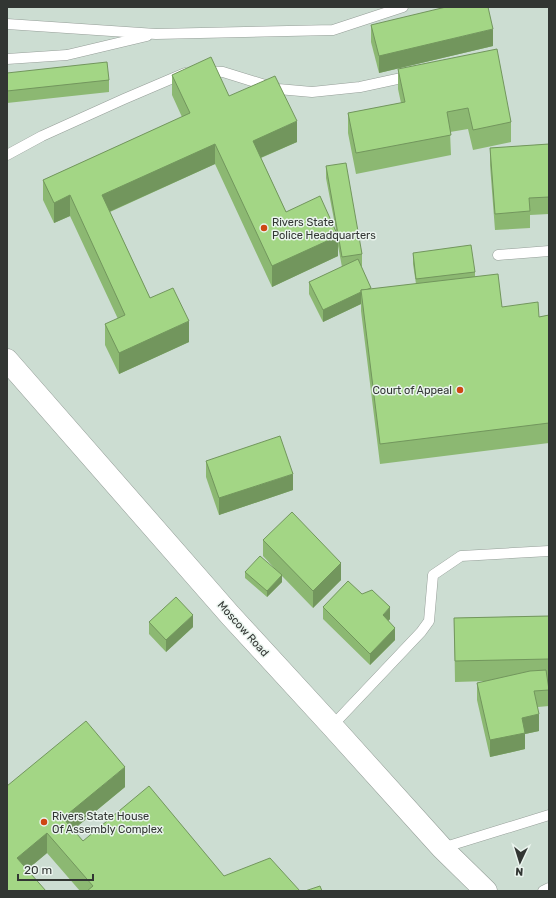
<svg xmlns="http://www.w3.org/2000/svg" width="556" height="898" viewBox="0 0 556 898" font-family="Rubik,sans-serif">
<style>
.built{fill:#ccddd2}
.lines{fill:none;stroke-linecap:round;stroke-linejoin:round}
.service-casing{stroke:#959e98;stroke-width:11}
.tertiary-casing{stroke:#959e98;stroke-width:23}
.service{stroke:#fff;stroke-width:10}
.tertiary{stroke:#fff;stroke-width:22}
.wall{fill:#8cb872}
.shaded-wall{fill:#72965d}
.building{fill:#a3d685;stroke:#72965d}
.poi-dot{fill:#ce4713;stroke:#eaf4ee;stroke-width:1.5}
.labels{text-anchor:middle;dominant-baseline:central;stroke-width:3;stroke-linejoin:round;paint-order:stroke}
.poi-label{font-size:11px;fill:#323633;stroke:#eaf4ee;text-anchor:start}
.street-label{font-size:11px;fill:#323633;stroke:#eaf4ee}
</style>
<rect width="100%" height="100%" fill="#dde7e1"/>
<rect class="built" x="7" y="7" width="542" height="884"/>
<g class="lines">
<defs>
<g id="service">
<polyline points="7,24 156,34 333,30 403,7"/>
<polyline points="7,59 67,55 147,36"/>
<polyline points="205,71 223,72 278,89 312,92 360,87 411,76"/>
<polyline points="7,155 42,136 124,99 185,73"/>
<polyline points="498,255 549,251"/>
<polyline points="332,726 421,632 429,621 433,575 461,556 549,551"/>
<polyline points="442,848 549,815"/>
<polyline points="543,891 549,888"/>
</g>
<polyline id="tertiary" points="7,360 230,615 332,726 442,848 486,891"/>
</defs>
<use href="#service" class="service-casing"/>
<use href="#tertiary" class="tertiary-casing"/>
<use href="#service" class="service"/>
<use href="#tertiary" class="tertiary"/>
</g>
<g class="wall">
<polygon points="371,25 493,46 379,73 371,42"/>
<polygon points="398,69 511,122 511,142 473,150 468,129 450,132 451,155 356,174 348,133 348,113 401,103 398,89"/>
<polygon points="7,73 109,80 109,92 7,103"/>
<polygon points="172,75 229,96 297,142 261,158 286,212 336,230 326,178 326,166 362,254 362,266 361,266 371,289 416,284 413,264 413,253 475,272 475,276 502,307 539,317 549,315 549,443 380,464 361,311 361,304 323,322 309,294 309,282 342,267 338,246 338,256 272,287 215,164 110,212 150,298 189,342 119,374 105,345 105,324 118,319 70,216 54,223 43,200 43,180 182,117 172,95"/>
<polygon points="549,144 549,214 530,215 530,228 495,230 490,165 490,148"/>
<polygon points="206,461 293,490 219,515 206,477"/>
<polygon points="263,540 341,580 313,608 282,576 282,582 267,597 245,578 245,572 278,572 263,556"/>
<polygon points="362,594 390,619 388,621 395,640 370,665 323,619 323,607"/>
<polygon points="549,616 549,679 548,679 549,690 549,706 538,707 539,731 525,734 525,749 490,757 477,700 477,683 487,681 455,682 454,618"/>
<polygon points="149,622 193,627 166,652 149,634"/>
<polygon points="7,786 125,787 73,830 83,841 224,876 300,891 80,891 47,853 28,869 7,891"/>
</g>
<g class="shaded-wall">
<polygon points="493,29 493,46 379,73 379,56"/>
<polygon points="297,121 297,142 253,161 253,141"/>
<polygon points="215,144 215,164 102,215 102,195"/>
<polygon points="70,195 70,216 54,223 54,203"/>
<polygon points="338,236 338,256 272,287 272,266"/>
<polygon points="361,292 361,304 323,322 323,310"/>
<polygon points="189,321 189,342 119,374 119,353"/>
<polygon points="293,474 293,490 219,515 219,498"/>
<polygon points="341,563 341,580 313,608 313,591"/>
<polygon points="282,575 282,582 267,597 267,591"/>
<polygon points="390,607 390,619 383,627 383,615"/>
<polygon points="193,615 193,627 166,652 166,640"/>
<polygon points="395,628 395,640 370,665 370,654"/>
<polygon points="539,714 539,731 525,734 525,749 490,757 490,740 522,718"/>
<polygon points="125,767 125,787 63,838 63,818"/>
<polygon points="47,833 47,853 17,878 17,858"/>
</g>
<g class="building">
<polygon points="446,7 488,7 493,29 379,56 371,25"/>
<polygon points="497,49 511,122 473,130 468,108 447,112 451,135 356,153 348,113 405,102 398,69"/>
<polygon points="211,57 229,96 275,76 297,121 253,141 286,212 320,196 338,236 272,266 215,144 102,195 150,298 173,288 189,321 119,353 105,324 125,315 70,195 54,203 43,180 190,113 172,75"/>
<polygon points="107,62 109,80 7,91 7,73"/>
<polygon points="549,144 549,197 529,198 530,211 495,214 490,148"/>
<polygon points="346,163 362,254 342,257 326,166"/>
<polygon points="471,245 475,272 416,279 413,253"/>
<polygon points="358,259 371,288 366,290 361,290 361,292 323,310 309,282"/>
<polygon points="498,274 502,307 538,302 539,317 549,315 549,423 380,444 361,290"/>
<polygon points="280,436 293,474 219,498 206,461"/>
<polygon points="292,512 341,563 313,591 263,540"/>
<polygon points="260,556 282,575 267,591 245,572"/>
<polygon points="348,581 362,594 372,590 390,607 383,615 395,628 370,654 323,607"/>
<polygon points="176,597 193,615 166,640 149,622"/>
<polygon points="549,616 549,659 455,661 454,618"/>
<polygon points="546,670 549,690 534,691 539,714 522,718 525,733 490,740 477,683 530,671"/>
<polygon points="86,721 125,767 63,818 83,841 149,786 224,876 270,858 300,891 87,891 93,886 47,833 17,858 46,891 7,891 7,786"/>
<polygon points="320,886 322,891 305,891"/>
</g>
<g class="poi-dot">
<circle cx="264" cy="228" r="4"/>
<circle cx="460" cy="390" r="4"/>
<circle cx="44" cy="822" r="4"/>
</g>
<g class="labels">
<g class="poi-label">
<text x="272" y="222">Rivers State<tspan x="272" dy="13">Police Headquarters</tspan></text>
<text x="452" y="390" text-anchor="end">Court of Appeal</text>
<text x="52" y="816">Rivers State House<tspan x="52" dy="13">Of Assembly Complex</tspan></text>
</g>
<g class="street-label">
<text transform="translate(243 629) rotate(48)">Moscow Road</text>
</g>
</g>
<rect width="556" height="898" fill="none" stroke="#323633" stroke-width="16"/>
<g transform="translate(520 862) rotate(184)" stroke="#eaf4ee" stroke-width="3" paint-order="stroke">
<path d="M0-3L7 15L0 10L-7 15Z" fill="#323633"/>
<text y="-6" font-size="11" font-weight="bold" text-anchor="middle" fill="#323633">N</text>
</g>
<path d="M18 874v6h75v-6" fill="none" stroke="#323633" stroke-width="2"/>
<text x="24" y="874" font-size="12" fill="#323633" stroke="#eaf4ee" stroke-width="3" paint-order="stroke">20 m</text>
</svg>
